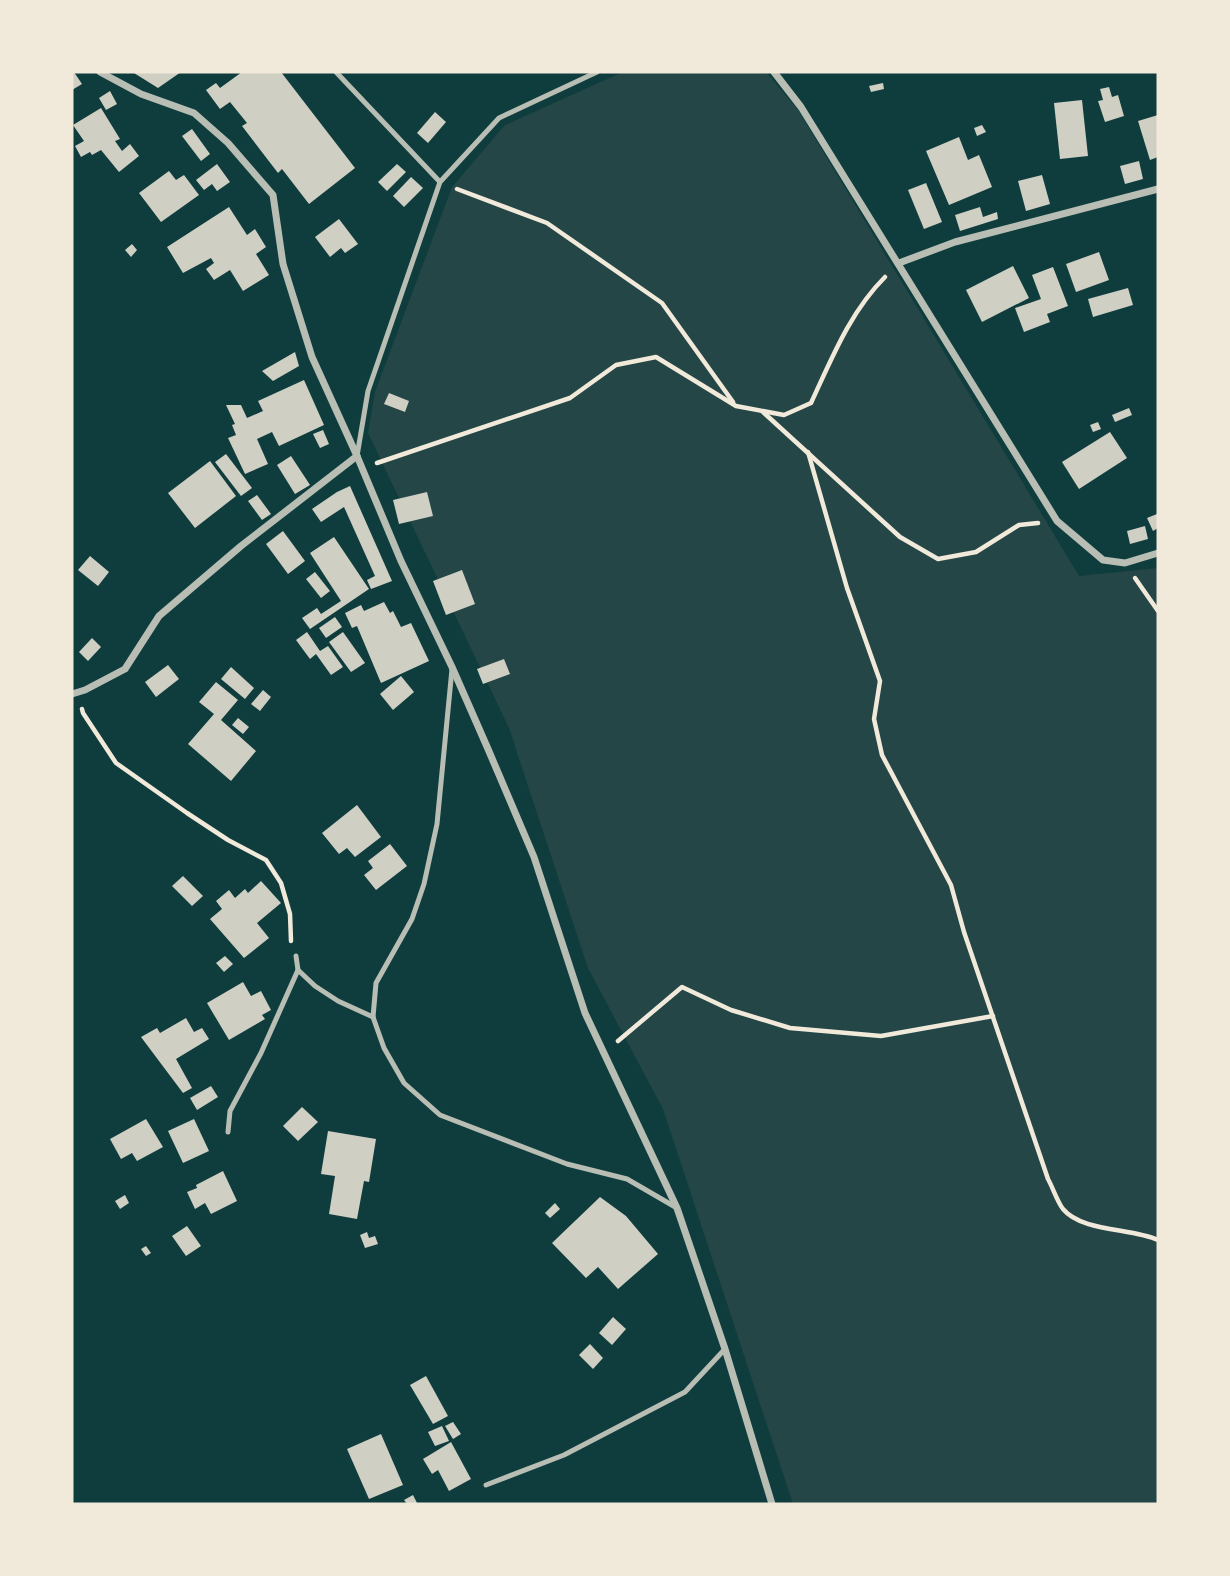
<svg xmlns="http://www.w3.org/2000/svg" width="1230" height="1576" viewBox="0 0 1230 1576" font-family="'PT Sans',sans-serif">
<style>
.green{fill:#244646}
.building{fill:#cfcfc3}
.lines{fill:none;stroke-linecap:round;stroke-linejoin:round}
.path{stroke:#f1e9da;stroke-width:4.5}
.service{stroke:#b8beb3;stroke-width:5}
.minor{stroke:#b8beb3;stroke-width:7}
</style>
<rect width="100%" height="100%" fill="#0f3d3e"/>
<polygon class="green" points="623,72 766,72 798,110 1079,576 1158,568 1158,1504 793,1504 663,1109 588,968 509,728 368,433 375,392 452,187 505,125"/>
<g class="building">
<polygon points="72,72 74,72 82,84 72,90"/>
<polygon points="137,72 181,72 158,88 134,73"/>
<polygon points="242,72 281,72 355,168 309,204 282,169 278,173 242,126 247,123 230,102 220,109 206,90 216,83 220,88"/>
<polygon points="883,83 884,89 871,92 869,86"/>
<polygon points="1109,87 1112,97 1118,95 1124,116 1105,122 1098,101 1103,100 1100,89"/>
<polygon points="110,91 117,104 106,110 99,98"/>
<polygon points="1082,100 1088,156 1060,159 1054,103"/>
<polygon points="101,108 120,139 115,141 122,151 130,144 139,156 119,172 101,150 92,155 90,152 81,157 75,146 84,141 73,125"/>
<polygon points="435,112 446,122 428,143 417,133"/>
<polygon points="1158,115 1158,157 1150,160 1138,121"/>
<polygon points="982,125 986,132 977,136 974,128"/>
<polygon points="192,129 210,154 201,161 182,136"/>
<polygon points="959,137 968,160 979,155 992,187 949,205 926,151"/>
<polygon points="1139,161 1143,179 1125,184 1120,166"/>
<polygon points="217,164 230,182 217,191 212,184 204,190 196,180"/>
<polygon points="397,164 406,172 387,191 378,182"/>
<polygon points="169,171 176,180 184,175 199,195 161,222 139,193"/>
<polygon points="1042,175 1050,204 1026,211 1018,181"/>
<polygon points="411,177 423,188 404,207 393,196"/>
<polygon points="926,183 942,222 924,229 908,190"/>
<polygon points="229,207 247,235 255,229 266,247 256,254 269,275 243,291 230,270 214,280 206,269 214,263 211,258 183,273 167,247"/>
<polygon points="980,207 983,217 997,212 998,219 960,231 955,215"/>
<polygon points="339,219 358,244 345,253 341,248 330,257 315,237"/>
<polygon points="132,244 137,250 131,257 125,250"/>
<polygon points="1099,252 1109,280 1076,292 1066,264"/>
<polygon points="1013,266 1029,298 982,322 966,290"/>
<polygon points="1053,267 1068,306 1047,314 1050,322 1024,332 1015,308 1041,299 1032,275"/>
<polygon points="1128,288 1133,305 1093,317 1088,299"/>
<polygon points="295,352 299,366 273,381 262,371"/>
<polygon points="304,380 324,425 279,446 272,432 257,439 268,464 245,474 228,438 236,435 232,425 235,424 226,405 241,405 247,418 263,411 258,401"/>
<polygon points="389,393 409,401 405,412 384,404"/>
<polygon points="1129,408 1132,415 1115,422 1112,415"/>
<polygon points="1098,422 1101,429 1093,432 1090,425"/>
<polygon points="323,430 329,444 320,448 313,434"/>
<polygon points="1110,432 1127,458 1079,489 1062,462"/>
<polygon points="226,454 252,488 241,496 215,462"/>
<polygon points="291,456 310,485 295,494 277,465"/>
<polygon points="210,461 236,496 195,528 168,493"/>
<polygon points="350,486 392,581 371,589 367,580 375,576 344,507 321,522 312,509 337,492"/>
<polygon points="427,492 433,516 399,524 393,500"/>
<polygon points="257,495 271,514 262,520 248,501"/>
<polygon points="1157,514 1158,528 1153,531 1147,518"/>
<polygon points="1145,526 1148,539 1130,544 1127,531"/>
<polygon points="283,531 305,561 288,574 266,544"/>
<polygon points="334,537 369,589 310,629 302,618 317,608 321,614 341,601 310,553"/>
<polygon points="90,556 109,572 98,586 78,570"/>
<polygon points="462,570 475,604 446,615 433,581"/>
<polygon points="315,572 330,591 321,598 306,579"/>
<polygon points="384,602 390,613 393,611 401,627 411,623 429,661 381,683 357,626 352,628 345,613 361,605 364,611"/>
<polygon points="335,617 342,627 326,638 319,628"/>
<polygon points="307,632 320,651 328,646 343,667 331,675 316,654 310,659 296,640"/>
<polygon points="343,632 365,663 351,672 329,642"/>
<polygon points="92,638 101,647 88,661 79,652"/>
<polygon points="504,659 510,674 483,684 477,669"/>
<polygon points="168,665 179,679 156,697 145,682"/>
<polygon points="231,667 254,688 245,699 221,679"/>
<polygon points="401,676 414,692 393,710 380,694"/>
<polygon points="216,682 238,700 221,720 256,751 231,781 188,744 214,714 199,702"/>
<polygon points="263,690 271,697 260,711 251,704"/>
<polygon points="238,718 249,727 243,734 232,725"/>
<polygon points="357,805 381,837 355,857 347,848 339,854 322,833"/>
<polygon points="390,844 407,866 376,890 364,875 373,868 368,861"/>
<polygon points="183,876 203,896 192,906 172,886"/>
<polygon points="261,881 281,903 257,923 269,938 244,958 210,919 222,909 216,901 229,890 235,898 245,889 248,893"/>
<polygon points="225,956 233,964 224,972 216,963"/>
<polygon points="243,982 251,996 261,991 271,1010 262,1015 265,1019 229,1040 207,1003"/>
<polygon points="186,1018 194,1032 202,1028 209,1039 176,1059 192,1088 183,1093 141,1037 157,1028 160,1033"/>
<polygon points="211,1086 218,1097 197,1110 190,1098"/>
<polygon points="302,1107 318,1122 298,1141 283,1126"/>
<polygon points="146,1119 163,1147 137,1161 132,1153 121,1159 110,1139"/>
<polygon points="194,1119 209,1151 183,1163 168,1131"/>
<polygon points="328,1131 376,1139 369,1182 364,1181 357,1219 329,1214 335,1176 321,1174"/>
<polygon points="223,1171 237,1201 211,1214 205,1203 195,1209 187,1192 197,1188 196,1185"/>
<polygon points="125,1195 129,1203 120,1209 115,1201"/>
<polygon points="600,1197 626,1216 658,1254 618,1289 598,1267 586,1278 552,1243"/>
<polygon points="555,1203 560,1209 550,1218 545,1213"/>
<polygon points="187,1226 201,1246 186,1256 172,1236"/>
<polygon points="367,1232 369,1238 375,1236 378,1244 365,1248 360,1235"/>
<polygon points="146,1246 151,1253 146,1256 141,1249"/>
<polygon points="613,1317 626,1329 612,1345 599,1333"/>
<polygon points="590,1344 603,1358 593,1369 579,1355"/>
<polygon points="426,1376 448,1416 433,1424 410,1385"/>
<polygon points="453,1422 461,1434 453,1439 445,1426"/>
<polygon points="442,1426 449,1441 435,1446 428,1432"/>
<polygon points="381,1434 403,1485 369,1499 347,1449"/>
<polygon points="451,1442 471,1479 449,1491 438,1470 432,1474 423,1459"/>
<polygon points="413,1495 417,1503 407,1504 404,1500"/>
</g>
<g class="lines">
<g class="path">
<polyline points="457,189 547,223 662,303 733,402"/>
<polyline points="763,412 900,537 938,559 976,552 1019,525 1038,523"/>
<path d="M 808,452 L 847,588 L 880,681 L 874,719 L 882,755 L 951,885 L 964,932 L 1048,1179 C 1053,1188 1057,1201 1063,1209 C 1082,1232 1132,1228 1158,1240"/>
<path d="M 377,463 L 570,398 L 616,365 L 656,357 L 736,406 L 784,415 L 811,403 C 832,358 850,312 885,277"/>
<polyline points="1135,578 1158,611"/>
<polyline points="82,709 83,713 116,763 187,813 228,840 266,860 281,883 290,914 291,941"/>
<polyline points="618,1041 682,987 731,1010 790,1028 881,1036 993,1016"/>
</g>
<g class="service">
<polyline points="336,72 440,182"/>
<polyline points="357,456 368,391 440,182 499,118 597,72"/>
<polyline points="452,669 437,824 424,884 412,919 376,983 373,1017 384,1048 404,1083 440,1115 567,1164 627,1179 677,1208"/>
<polyline points="298,970 315,986 338,1001 373,1017"/>
<polyline points="228,1132 230,1111 261,1053 298,970 296,956"/>
<polyline points="486,1485 564,1455 685,1392 725,1349"/>
</g>
<g class="minor">
<polyline points="100,72 141,94 194,113 228,143 273,195 283,264 312,357 357,456 401,561 452,667 488,749 534,857 585,1013 677,1208 725,1349 772,1504"/>
<polyline points="774,72 801,107 1057,521 1103,560 1125,563 1158,553"/>
<polyline points="899,263 955,242 1158,189"/>
<polyline points="72,694 85,690 125,669 159,616 241,546 357,456"/>
</g>
</g>
<rect width="1230" height="1576" fill="none" stroke="#f1e9da" stroke-width="147"/>
</svg>
